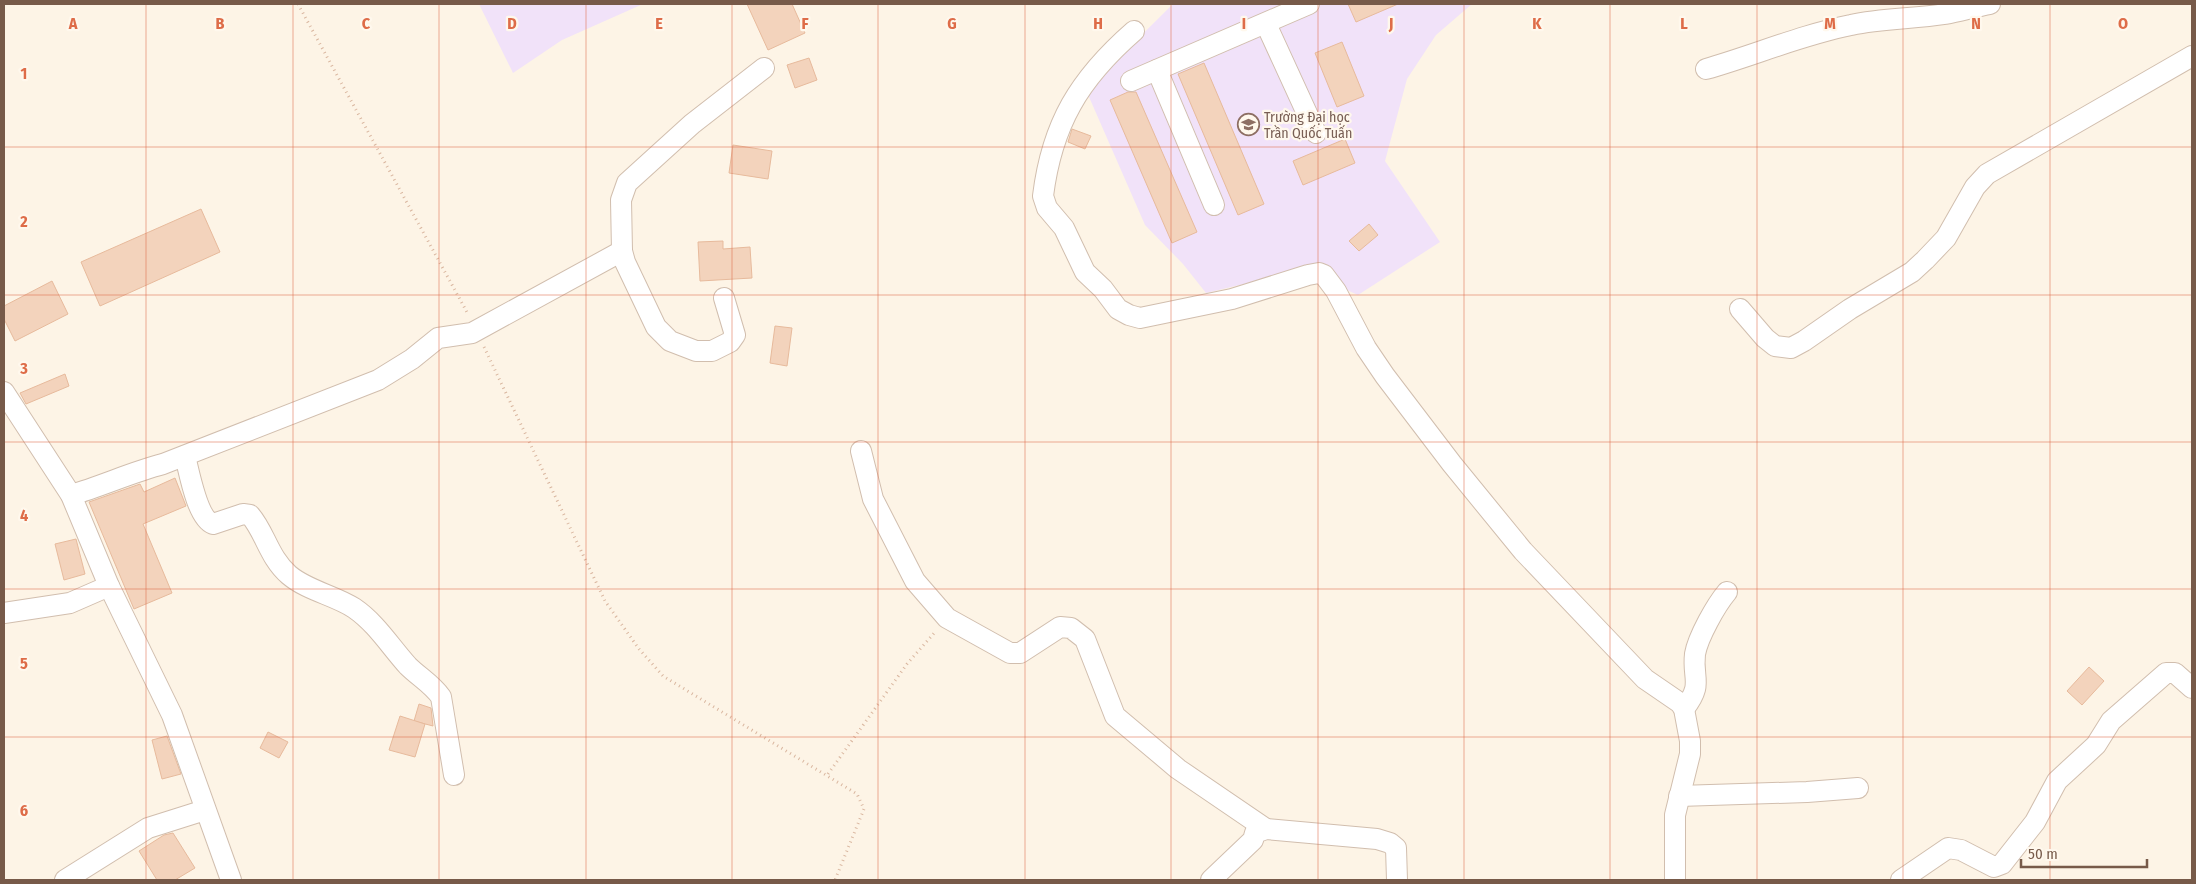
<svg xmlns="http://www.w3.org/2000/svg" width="2196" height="884" viewBox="0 0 2196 884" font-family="'Fira Sans Condensed',sans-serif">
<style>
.education{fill:#f1e2f9}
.building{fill:#f3d3bc;stroke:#e7ba9c}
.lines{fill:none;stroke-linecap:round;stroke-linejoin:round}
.minor-casing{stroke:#d1beae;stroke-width:22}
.path{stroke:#d9b69f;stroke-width:3;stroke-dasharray:1 4;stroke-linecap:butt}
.minor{stroke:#fff;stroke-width:20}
.grid{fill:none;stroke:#de6c48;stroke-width:1;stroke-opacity:0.55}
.labels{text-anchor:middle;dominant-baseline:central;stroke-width:4.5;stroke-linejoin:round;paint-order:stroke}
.education-label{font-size:14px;fill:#785e54;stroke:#fff8ed;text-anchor:start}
.grid-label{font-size:16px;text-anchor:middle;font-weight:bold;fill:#de6c48;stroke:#fff8ed;stroke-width:4.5;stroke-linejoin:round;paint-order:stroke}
</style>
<rect width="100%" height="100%" fill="#fdf4e6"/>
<g class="education">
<polygon points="479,4 643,4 562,40 513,73"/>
<polygon points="1173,4 1472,4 1436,35 1407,79 1385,161 1440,242 1358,295 1302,270 1206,293 1183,264 1145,225 1086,90"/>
</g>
<g class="building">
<polygon points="747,4 792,4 805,33 768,50"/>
<polygon points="1348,4 1398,4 1356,22"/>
<polygon points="1342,42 1364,96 1337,107 1315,53"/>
<polygon points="809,58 817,80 795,88 787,65"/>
<polygon points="1204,63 1264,204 1238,215 1178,74"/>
<polygon points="1128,92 1136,92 1197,232 1172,243 1110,100"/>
<polygon points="1072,129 1091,136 1085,149 1068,142"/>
<polygon points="1345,139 1355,163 1303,185 1293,161"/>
<polygon points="733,145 772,151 768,179 729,173"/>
<polygon points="201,209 220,252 100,306 81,262"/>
<polygon points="1369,224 1378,235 1359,251 1349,241"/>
<polygon points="723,241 723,249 750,247 752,278 700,281 698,242"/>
<polygon points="52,281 68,314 15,341 4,319 4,306"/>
<polygon points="775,326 792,328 787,366 770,363"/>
<polygon points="65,374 69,386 26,404 20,393"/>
<polygon points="175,478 186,506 143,524 172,593 134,609 89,502 140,484 144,492"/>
<polygon points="76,539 85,574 64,580 55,544"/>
<polygon points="2089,667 2104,681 2082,705 2067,691"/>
<polygon points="419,704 431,708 433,726 414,721"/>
<polygon points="400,716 425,724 415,757 389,750"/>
<polygon points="268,732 288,742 279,758 260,748"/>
<polygon points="167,736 181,774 162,779 152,740"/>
<polygon points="173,833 195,868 175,880 157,880 139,851 164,835"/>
</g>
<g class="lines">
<defs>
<g id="minor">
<polyline points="1266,24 1316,133"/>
<path d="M 1134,31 C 1079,79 1052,124 1043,196 L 1047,208 L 1064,228 L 1085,272 L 1103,289 L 1118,309 L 1129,315 L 1140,318 L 1232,299 L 1308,275 L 1319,273 L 1324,275 L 1336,291 L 1366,348 L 1385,376 L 1452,464 L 1523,551 L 1645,679 L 1680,703 L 1684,709 L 1690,741 L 1690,754 L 1675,815 L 1675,880"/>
<path d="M 1706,69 C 1755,55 1801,35 1851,25 C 1882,18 1914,19 1945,14 C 1960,11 1975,7 1990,4"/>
<polyline points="1157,70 1214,205"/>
<polyline points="1131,81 1309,4"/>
<polyline points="724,298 735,335 730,342 712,351 696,351 670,341 656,327 625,262 622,251 621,200 627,183 692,124 764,68"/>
<polyline points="1740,309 1765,338 1775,346 1791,348 1804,341 1850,309 1912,272 1925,260 1946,238 1975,187 1987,174 2192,56"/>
<polyline points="4,392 71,495 109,586 70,603 4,613"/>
<polyline points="861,451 873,499 915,581 947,618 1010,653 1020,653 1060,627 1071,628 1085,639 1115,716 1178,769 1266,829"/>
<path d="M 185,456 C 189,471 197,518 213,524 L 243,514 L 250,515 C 265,532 269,558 289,575 C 308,591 334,595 354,608 C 376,623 390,646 408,666 C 419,677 432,684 441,697 L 454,775"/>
<path d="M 71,495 C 102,486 132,472 163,464 L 378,380 L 412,359 L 438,338 L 472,333 L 622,251"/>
<polyline points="109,586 172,715 231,880"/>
<path d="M 1684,709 C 1704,683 1692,680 1695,654 C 1698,637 1716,605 1727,592"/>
<polyline points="1679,796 1807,792 1858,788"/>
<polyline points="65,880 148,828 205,810"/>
<polyline points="1211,880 1253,840 1255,833 1266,829 1377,839 1390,843 1396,848 1397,880"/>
<polyline points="1901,880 1948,848 1961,850 1994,867 2002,864 2035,822 2057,781 2096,745 2111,721 2166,673 2175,673 2192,688"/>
</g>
</defs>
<use href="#minor" class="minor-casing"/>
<g class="path">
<polyline points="298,4 468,314"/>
<polyline points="484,347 605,601 639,649 663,676 857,794 864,809 835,880"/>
<polyline points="828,774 907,664 936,631"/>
</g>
<use href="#minor" class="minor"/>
</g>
<path class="grid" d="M 146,4 L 146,880M 293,4 L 293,880M 439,4 L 439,880M 586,4 L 586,880M 732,4 L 732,880M 878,4 L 878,880M 1025,4 L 1025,880M 1171,4 L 1171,880M 1318,4 L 1318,880M 1464,4 L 1464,880M 1610,4 L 1610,880M 1757,4 L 1757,880M 1903,4 L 1903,880M 2050,4 L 2050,880M 4,147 L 2192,147M 4,295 L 2192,295M 4,442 L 2192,442M 4,589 L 2192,589M 4,737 L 2192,737"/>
<defs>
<symbol id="university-ring" viewBox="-11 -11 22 22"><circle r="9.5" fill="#fff8ed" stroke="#8d6e63" stroke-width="1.5"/><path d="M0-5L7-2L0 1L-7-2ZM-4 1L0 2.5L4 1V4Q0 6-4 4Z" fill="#8d6e63"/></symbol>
</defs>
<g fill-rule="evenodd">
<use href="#university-ring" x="1236" y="112" width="25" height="25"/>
</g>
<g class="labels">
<g class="education-label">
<text x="1264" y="117">Trường Đại học<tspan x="1264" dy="16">Trần Quốc Tuấn</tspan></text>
</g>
</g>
<g class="grid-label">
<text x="73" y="29">A</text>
<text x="220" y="29">B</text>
<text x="366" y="29">C</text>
<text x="512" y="29">D</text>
<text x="659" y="29">E</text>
<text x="805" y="29">F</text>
<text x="952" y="29">G</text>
<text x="1098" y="29">H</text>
<text x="1244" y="29">I</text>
<text x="1391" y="29">J</text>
<text x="1537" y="29">K</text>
<text x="1684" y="29">L</text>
<text x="1830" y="29">M</text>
<text x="1976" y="29">N</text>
<text x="2123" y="29">O</text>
<text x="24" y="79">1</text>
<text x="24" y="227">2</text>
<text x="24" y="374">3</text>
<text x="24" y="521">4</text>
<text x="24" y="669">5</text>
<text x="24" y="816">6</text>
</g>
<rect width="2196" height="884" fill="none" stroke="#775a49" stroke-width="10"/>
<path d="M2021 859v8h126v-8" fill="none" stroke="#775a49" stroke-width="2.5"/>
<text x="2028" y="859" font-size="15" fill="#775a49" stroke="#fff8ed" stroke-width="4" paint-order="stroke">50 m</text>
</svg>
